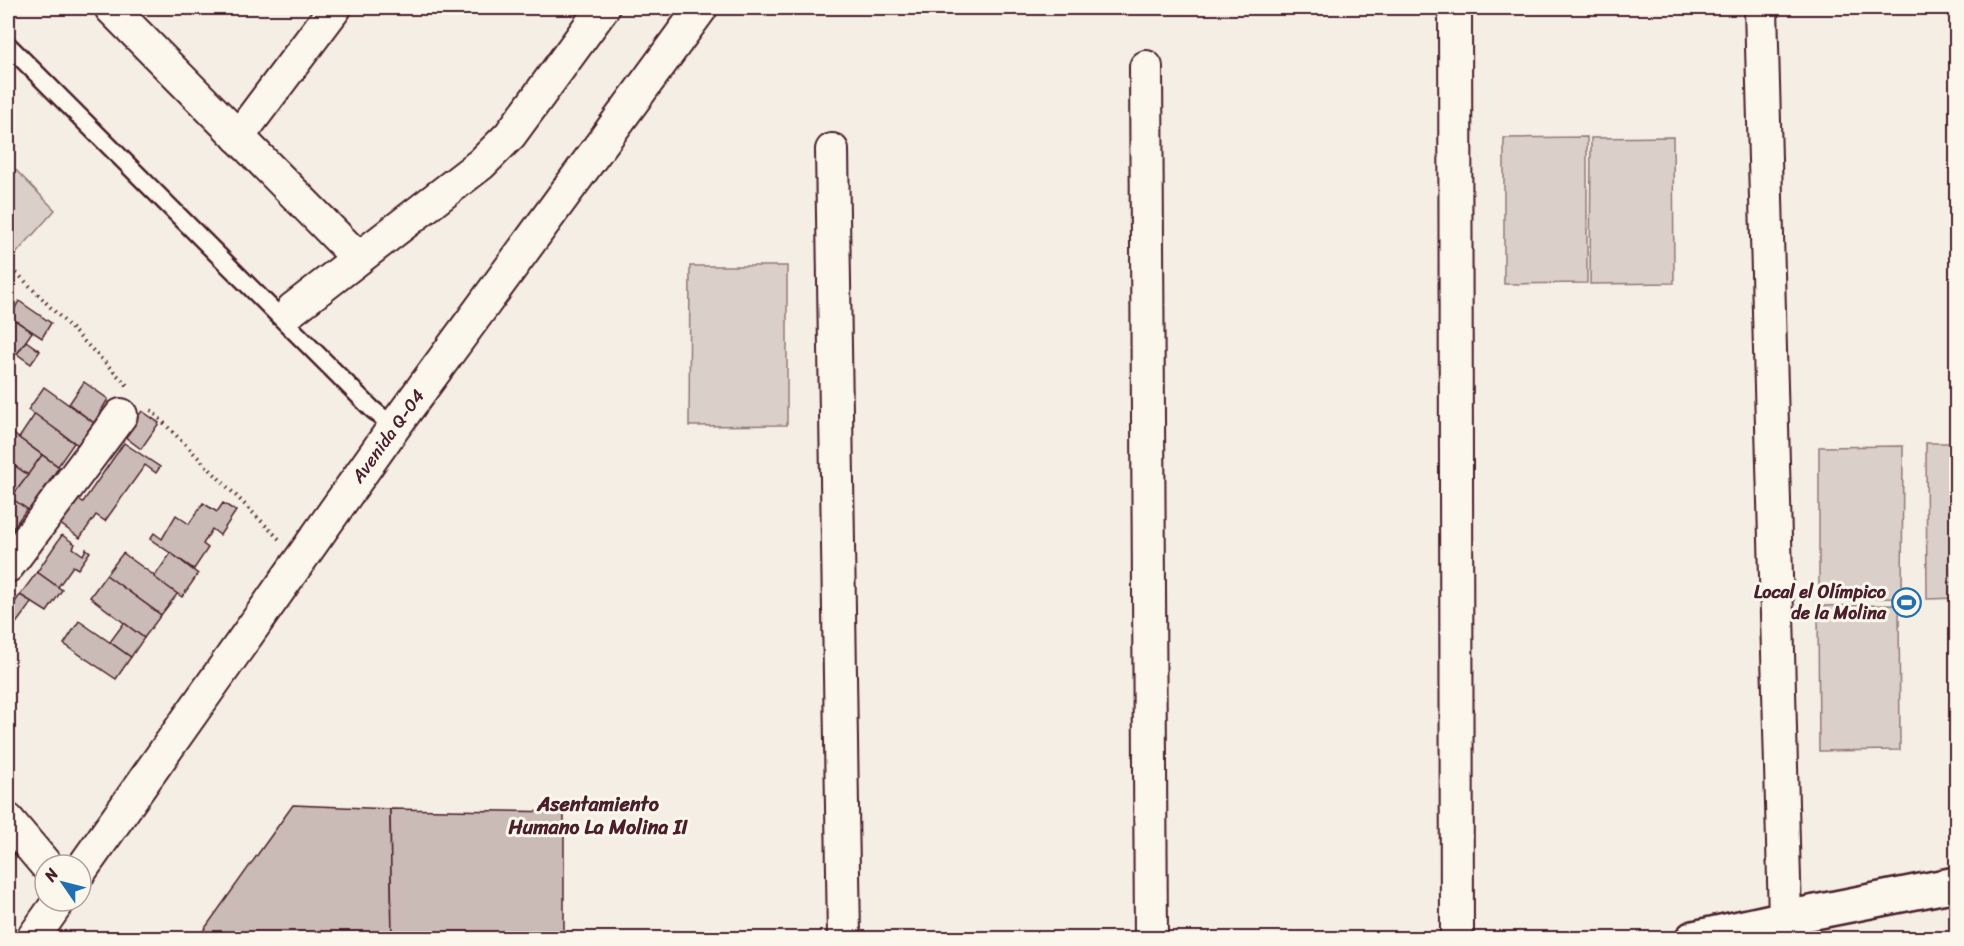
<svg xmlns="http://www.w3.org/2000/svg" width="1964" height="946" viewBox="0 0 1964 946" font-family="Sriracha,sans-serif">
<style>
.green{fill:#dbd0c9;stroke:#92787a;stroke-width:1.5}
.building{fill:#cabbb6;stroke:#4a1f2b;stroke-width:1.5}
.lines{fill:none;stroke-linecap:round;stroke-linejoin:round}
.service-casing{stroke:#4a1f2b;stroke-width:21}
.minor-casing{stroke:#4a1f2b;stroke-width:36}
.tertiary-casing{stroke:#4a1f2b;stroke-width:38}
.path{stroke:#4a1f2b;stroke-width:4;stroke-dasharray:1.5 4.5;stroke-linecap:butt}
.service{stroke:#fbf7ec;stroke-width:16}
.minor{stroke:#fbf7ec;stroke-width:32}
.tertiary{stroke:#fbf7ec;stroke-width:33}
.labels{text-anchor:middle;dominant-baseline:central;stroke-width:6;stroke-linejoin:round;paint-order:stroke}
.street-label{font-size:18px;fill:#4a1f2b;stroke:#fbf7ec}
.poi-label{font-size:18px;font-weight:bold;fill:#4a1f2b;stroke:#fbf7ec;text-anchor:end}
.neighbourhood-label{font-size:20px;font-weight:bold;fill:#4a1f2b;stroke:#fbf7ec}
</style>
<rect width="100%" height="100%" fill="#f4eee4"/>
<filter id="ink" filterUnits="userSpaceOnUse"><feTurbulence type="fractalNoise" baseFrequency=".0167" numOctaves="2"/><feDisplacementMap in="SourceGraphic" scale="12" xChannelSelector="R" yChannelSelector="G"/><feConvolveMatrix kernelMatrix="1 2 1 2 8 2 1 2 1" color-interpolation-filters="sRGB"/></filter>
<g filter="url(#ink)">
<g class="green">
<polygon points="1587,137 1587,283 1504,284 1504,138"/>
<polygon points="1673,137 1674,283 1590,284 1591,138"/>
<polygon points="8,162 55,210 14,256 8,250"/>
<polygon points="690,266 787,266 787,425 689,426"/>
<polygon points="1926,443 1956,443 1956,598 1927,599"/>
<polygon points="1903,446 1902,598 1819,599 1819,447"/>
<polygon points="1899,605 1900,750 1819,751 1818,606"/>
</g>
<g class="building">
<polygon points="19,301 51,323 42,338 10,317"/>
<polygon points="10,317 32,332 17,354 8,347 8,320"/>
<polygon points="26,341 40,351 31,364 17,354"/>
<polygon points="84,382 108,399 94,423 69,404"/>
<polygon points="44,387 94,423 78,445 28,410"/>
<polygon points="142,411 159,423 141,449 124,436"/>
<polygon points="35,414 74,443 58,466 19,438"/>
<polygon points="8,430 42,455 28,475 8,461"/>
<polygon points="124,443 160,467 156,473 145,465 105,521 96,515 80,538 59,523 77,498 83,502"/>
<polygon points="42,455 59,467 29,511 11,498"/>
<polygon points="8,461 28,475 11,498 8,496"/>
<polygon points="11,498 27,509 10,532 8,529 8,504"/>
<polygon points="203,503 217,512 223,503 236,511 220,535 212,529 203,544 208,548 194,569 150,539 154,533 162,539 176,515 189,524"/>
<polygon points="62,535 75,544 73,548 83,555 86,549 90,552 78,569 73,566 58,587 37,572"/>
<polygon points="123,553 178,593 161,615 106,575"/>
<polygon points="171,553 198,574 182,597 154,577"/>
<polygon points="37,572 62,590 47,612 20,595"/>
<polygon points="106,575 161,615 144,638 90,597"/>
<polygon points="20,595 32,602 14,626 8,622 8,612"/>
<polygon points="79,621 131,657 116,679 64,644"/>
<polygon points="124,623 144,638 131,657 110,642"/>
<polygon points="293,805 390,809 392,938 198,938"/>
<polygon points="390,809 564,812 564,938 392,938"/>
</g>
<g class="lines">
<defs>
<polyline id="service" points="8,45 372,409 394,427"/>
<g id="minor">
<polyline points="111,8 358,258"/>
<polyline points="1455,8 1457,938"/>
<polyline points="1761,8 1785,918 1790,938"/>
<polyline points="1146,67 1151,938"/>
<polyline points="238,137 335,8"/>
<polyline points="832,150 844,938"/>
<polyline points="293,309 481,164 510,135 603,8"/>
<polyline points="8,566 121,415"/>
<polyline points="8,820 46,865"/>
<polyline points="81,870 394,427 701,8"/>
<polyline points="33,938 59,901"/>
</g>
<polyline id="tertiary" points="1693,938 1785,918 1956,884"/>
</defs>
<use href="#service" class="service-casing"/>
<use href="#minor" class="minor-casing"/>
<use href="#tertiary" class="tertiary-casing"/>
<g class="path">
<polyline points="8,264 127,385"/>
<polyline points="151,410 279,539"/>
</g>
<use href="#service" class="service"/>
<use href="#minor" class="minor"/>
<use href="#tertiary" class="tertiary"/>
</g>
</g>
<defs>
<symbol id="stadium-ring" viewBox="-11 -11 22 22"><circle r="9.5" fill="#fbf7ec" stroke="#1f6fb2" stroke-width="1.5"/><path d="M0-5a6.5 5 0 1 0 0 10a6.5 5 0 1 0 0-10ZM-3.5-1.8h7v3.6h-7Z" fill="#1f6fb2"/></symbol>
</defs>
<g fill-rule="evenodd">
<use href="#stadium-ring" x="1890" y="586" width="33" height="33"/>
</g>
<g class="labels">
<g class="street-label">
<text transform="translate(388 436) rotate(-54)">Avenida Q-04</text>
</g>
<g class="poi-label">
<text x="1886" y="592">Local el Olímpico<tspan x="1886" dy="21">de la Molina</tspan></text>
</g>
<g class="neighbourhood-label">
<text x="598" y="804">Asentamiento<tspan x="598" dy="23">Humano La Molina II</tspan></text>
</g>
</g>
<rect width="1964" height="946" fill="none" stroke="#fbf7ec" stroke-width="30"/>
<rect x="15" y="15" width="1934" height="916" fill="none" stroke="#4a1f2b" stroke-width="2" filter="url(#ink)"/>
<g transform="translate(63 883) rotate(305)"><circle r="28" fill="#fbf7ec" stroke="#b4a19f" stroke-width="1.5"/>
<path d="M0-4.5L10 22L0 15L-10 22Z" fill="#1f6fb2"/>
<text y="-9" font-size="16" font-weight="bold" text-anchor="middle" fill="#4a1f2b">N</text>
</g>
</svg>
